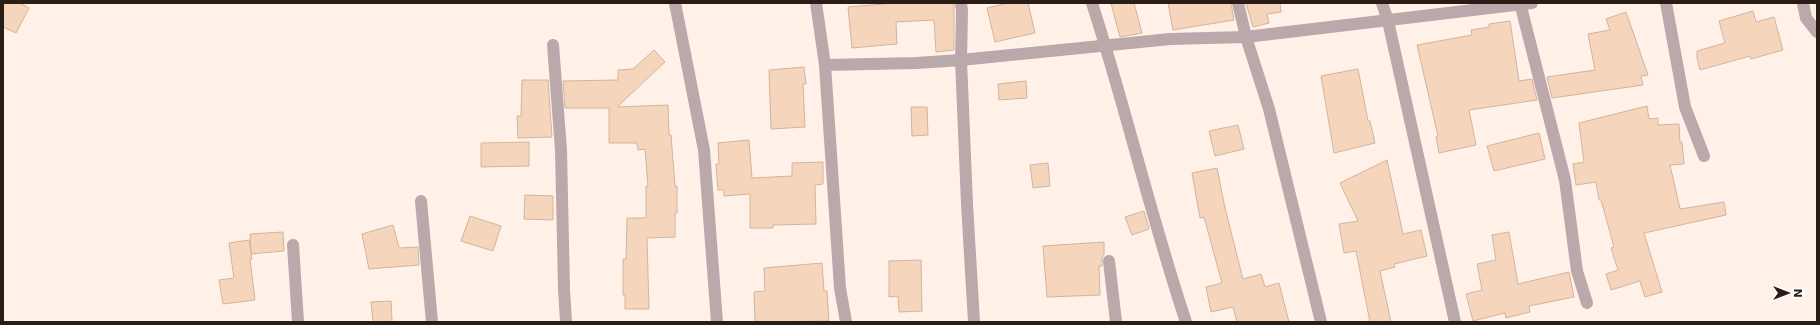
<svg xmlns="http://www.w3.org/2000/svg" width="1820" height="325" viewBox="0 0 1820 325" font-family="'DejaVu Sans',sans-serif">
<style>
.building{fill:#f5d6bd;stroke:#d2b49c}
.lines{fill:none;stroke-linecap:round;stroke-linejoin:round}
.minor{stroke:#baa8aa;stroke-width:12}
</style>
<rect width="100%" height="100%" fill="#fff1e8"/>
<g class="building">
<polygon points="3,3 20,3 29,8 16,33 3,27"/>
<polygon points="896,3 954,3 954,50 936,52 934,20 896,22 897,44 852,48 848,7"/>
<polygon points="1008,3 1028,3 1035,33 995,42 987,8"/>
<polygon points="1111,3 1134,3 1142,33 1120,37"/>
<polygon points="1168,3 1231,3 1234,20 1173,30"/>
<polygon points="1246,3 1280,3 1281,12 1267,14 1269,23 1253,27"/>
<polygon points="1753,11 1756,22 1774,17 1783,50 1751,59 1750,56 1700,70 1697,58 1697,51 1725,43 1719,21"/>
<polygon points="1626,12 1648,75 1641,76 1643,85 1552,98 1547,77 1595,70 1588,34 1610,30 1606,19"/>
<polygon points="1510,21 1519,81 1532,79 1537,100 1469,110 1476,145 1439,153 1436,137 1438,136 1417,45 1472,35 1471,30 1489,27 1489,24"/>
<polygon points="654,50 665,62 617,107 668,105 669,135 671,135 675,186 677,186 677,213 675,213 675,237 647,238 649,309 625,309 625,295 623,295 623,259 626,259 627,218 646,218 646,186 648,186 645,149 638,150 637,143 609,143 609,108 565,108 563,81 618,80 618,70 633,69"/>
<polygon points="804,67 806,84 803,84 805,127 771,129 769,70"/>
<polygon points="1358,69 1368,121 1370,121 1375,143 1334,153 1321,76"/>
<polygon points="522,80 548,80 552,137 518,138 517,116 521,116"/>
<polygon points="1026,81 1027,98 999,100 998,84"/>
<polygon points="1647,106 1649,119 1658,118 1658,125 1679,124 1680,143 1682,142 1684,164 1670,165 1680,209 1724,202 1726,215 1644,233 1662,292 1645,297 1640,281 1611,290 1606,274 1618,270 1611,248 1614,247 1601,200 1599,200 1596,182 1576,185 1573,164 1584,162 1579,123"/>
<polygon points="911,107 927,107 928,135 912,136"/>
<polygon points="1238,125 1244,149 1215,156 1209,131"/>
<polygon points="1539,133 1545,159 1494,171 1487,146"/>
<polygon points="749,140 752,178 792,176 792,163 823,162 823,184 815,185 816,224 773,225 773,228 750,228 750,194 724,196 724,190 718,190 716,164 719,164 718,143"/>
<polygon points="529,142 529,166 481,167 481,143"/>
<polygon points="1387,160 1403,234 1421,230 1427,256 1394,264 1395,267 1380,271 1391,322 1370,322 1356,251 1344,253 1339,224 1358,221 1340,183"/>
<polygon points="1048,163 1050,186 1033,188 1030,165"/>
<polygon points="1217,168 1225,208 1243,279 1261,274 1265,287 1279,283 1289,322 1237,322 1233,307 1211,312 1206,287 1222,283 1204,217 1200,218 1192,173"/>
<polygon points="525,195 553,196 553,220 524,219"/>
<polygon points="1144,211 1149,229 1132,235 1125,217"/>
<polygon points="470,216 501,226 493,251 461,241"/>
<polygon points="393,225 399,248 418,247 419,265 369,269 362,234"/>
<polygon points="283,232 284,251 251,254 250,234"/>
<polygon points="1509,232 1518,284 1569,272 1574,297 1529,306 1530,312 1506,318 1505,313 1473,321 1466,294 1482,290 1477,264 1496,260 1492,235"/>
<polygon points="249,240 252,259 250,259 255,300 223,304 219,280 234,278 229,243"/>
<polygon points="1104,242 1104,255 1102,258 1102,266 1099,266 1100,295 1047,297 1043,246"/>
<polygon points="921,260 922,311 899,312 898,296 889,297 889,261"/>
<polygon points="822,263 824,291 827,291 829,321 755,322 754,292 765,291 764,268"/>
<polygon points="391,301 392,322 373,322 371,302"/>
</g>
<g class="lines">
<g class="minor">
<polyline points="675,3 704,150 717,322"/>
<polyline points="816,3 825,65 840,288 846,322"/>
<polyline points="961,3 962,11 961,60 967,204 974,322"/>
<path d="M 1092,3 C 1126,109 1151,217 1186,322"/>
<polyline points="1238,3 1246,37 1269,109 1321,322"/>
<polyline points="1382,3 1388,21 1455,322"/>
<polyline points="1520,3 1565,180 1577,271 1587,303"/>
<polyline points="1666,3 1685,107 1704,156"/>
<polyline points="1803,3 1806,18 1817,32"/>
<polyline points="553,45 561,150 564,289 566,322"/>
<polyline points="825,65 916,63 961,60 1170,39 1246,37 1532,3"/>
<polyline points="421,201 432,322"/>
<polyline points="293,245 298,322"/>
<polyline points="1109,261 1116,322"/>
</g>
</g>
<rect width="1820" height="325" fill="none" stroke="#291d15" stroke-width="8"/>
<g transform="translate(1788 293) rotate(90)" stroke="#ffffff" stroke-width="3" paint-order="stroke">
<path d="M0-3L7 15L0 10L-7 15Z" fill="#291d15"/>
<text y="-6" font-size="11" font-weight="bold" text-anchor="middle" fill="#291d15">N</text>
</g>
</svg>
